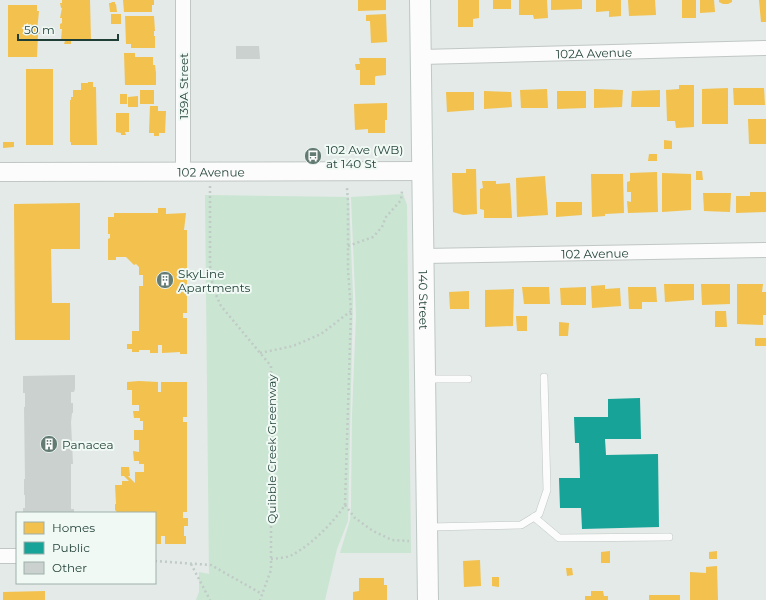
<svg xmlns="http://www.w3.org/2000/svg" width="766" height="600" viewBox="0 0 766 600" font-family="Montserrat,sans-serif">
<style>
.green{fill:#cae5d2}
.homes{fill:#f2c14e}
.public{fill:#17a398}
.building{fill:#cad1ce}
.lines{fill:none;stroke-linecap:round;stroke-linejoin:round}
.service-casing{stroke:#c0c7c4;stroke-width:8}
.minor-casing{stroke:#c0c7c4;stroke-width:16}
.tertiary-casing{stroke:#c0c7c4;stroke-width:20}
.secondary-casing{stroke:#bec8c4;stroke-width:22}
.path{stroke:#c0cac6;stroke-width:2.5;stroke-dasharray:2 3;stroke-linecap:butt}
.service{stroke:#fbfcfb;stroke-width:7}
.minor{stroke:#fbfcfb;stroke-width:14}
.tertiary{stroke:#fbfcfb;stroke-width:18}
.secondary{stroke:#fbfcfb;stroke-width:20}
.labels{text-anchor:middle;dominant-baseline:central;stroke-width:4;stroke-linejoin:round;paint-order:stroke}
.street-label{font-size:12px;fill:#1f3f36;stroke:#f1f9f5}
.poi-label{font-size:12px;fill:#1f3f36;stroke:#f1f9f5;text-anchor:start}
</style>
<rect width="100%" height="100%" fill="#e3eae7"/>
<g class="green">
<polygon points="403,194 407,205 411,553 340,553 350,520 351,507 352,416 356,315 351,197"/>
<polygon points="205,195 349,197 353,297 348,521 337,549 325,600 196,600 199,592 199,572 209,574"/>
</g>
<g class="homes">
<polygon points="62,0 90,0 91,41 71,41 71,44 64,44 65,41 61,40 62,29 60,29 60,24 62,23 62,18 60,18 62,8 61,8 60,3 62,3"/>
<polygon points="123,0 154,0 154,5 152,5 152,12 124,12"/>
<polygon points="358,0 386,0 386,10 358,11"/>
<polygon points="458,0 479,0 479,18 473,19 473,27 458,27"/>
<rect x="493" y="0" width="18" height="9"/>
<polygon points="519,0 547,0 548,18 534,19 533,15 519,15"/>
<polygon points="551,0 582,0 582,9 551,10"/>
<polygon points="596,0 621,0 621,16 609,17 609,11 596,12"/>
<polygon points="628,0 655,0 656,15 629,16"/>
<rect x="682" y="0" width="14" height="18"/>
<polygon points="700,0 714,0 715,12 700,13"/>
<polygon points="719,0 732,0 732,2 728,4 723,4 719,2"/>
<polygon points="759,0 766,0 766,22 761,22"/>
<polygon points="111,2 115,2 115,4 116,4 117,12 110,12 109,3 112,3"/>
<polygon points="8,5 37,5 37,11 39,11 37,31 39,31 40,34 38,34 37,57 8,57"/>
<rect x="111" y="14" width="10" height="10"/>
<polygon points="386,14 387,42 371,43 370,21 366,21 366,15"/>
<polygon points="125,16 154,16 155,31 154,31 154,36 155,36 155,48 131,48 131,44 126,44"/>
<polygon points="124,53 135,53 135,57 153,57 153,65 155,65 156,73 156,85 125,85"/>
<polygon points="359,58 386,58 386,75 376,76 375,77 375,85 360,85 360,70 356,70 355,64 360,64"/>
<rect x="26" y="69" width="27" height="76"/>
<polygon points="88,82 93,82 93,87 96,87 97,145 71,145 71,142 70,142 70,100 71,100 71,97 73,97 73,90 81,90 81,83 88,83"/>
<polygon points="679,85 694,85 694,127 676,128 675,121 667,121 666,90 679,89"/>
<polygon points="728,88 728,124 702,124 702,89"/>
<polygon points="733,88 764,88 765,105 734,105"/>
<polygon points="547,89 548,108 521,108 520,90"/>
<polygon points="594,89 623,90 622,107 594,108"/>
<rect x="140" y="90" width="14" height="14"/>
<polygon points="660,90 660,107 631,107 632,91"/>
<polygon points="484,91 511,92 512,107 484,109"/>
<polygon points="557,91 586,91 586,108 557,109"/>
<polygon points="446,92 474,92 474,110 447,112"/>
<rect x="120" y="94" width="7" height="10"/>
<polygon points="138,96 138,107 128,107 128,97"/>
<polygon points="387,103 387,120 385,120 385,133 368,133 368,129 355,130 354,104"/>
<polygon points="150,106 158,106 158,111 166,111 165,133 159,133 159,136 154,136 154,133 149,133"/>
<polygon points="116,113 129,113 129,132 125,132 126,135 121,135 121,133 116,132"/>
<polygon points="748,119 766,119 766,144 749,144"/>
<polygon points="664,140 672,141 672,149 664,149"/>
<polygon points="3,142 14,142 14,147 3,148"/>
<polygon points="649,154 657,154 657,161 648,161"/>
<polygon points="466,169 476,169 477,214 463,215 453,212 452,173 466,173"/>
<polygon points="696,171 702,171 703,180 696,180"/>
<polygon points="657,172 658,212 628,213 627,201 631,202 631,192 627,192 627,182 630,181 630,173"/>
<polygon points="662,173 691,174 691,210 662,212"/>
<polygon points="591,174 623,174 624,213 605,214 605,216 592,217"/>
<polygon points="545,176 548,215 517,217 516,178"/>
<polygon points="482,181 496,181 496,184 510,183 512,218 484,218 484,210 480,209 480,189 483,188"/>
<polygon points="750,192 766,192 766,212 736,213 736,196 750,196"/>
<polygon points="703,193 731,193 730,212 704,211"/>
<polygon points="556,202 582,202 582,215 556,217"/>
<polygon points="80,203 80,249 51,249 52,303 70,303 70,340 15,340 14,204"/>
<polygon points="158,208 166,208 166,214 186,213 184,230 187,230 187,313 183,313 183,318 187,318 187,354 180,354 180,352 162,353 162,345 158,345 158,353 150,353 150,350 139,350 139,352 132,352 132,349 127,349 127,344 132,344 132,331 139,331 139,286 143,286 143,275 139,275 139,267 136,264 134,265 126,257 116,257 116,260 108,260 108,239 110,238 110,234 108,234 108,217 114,217 114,213 158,213"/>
<polygon points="664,284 694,284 694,300 665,302"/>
<polygon points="701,284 730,284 730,304 702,305"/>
<polygon points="737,284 763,284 762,292 766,292 766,315 763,315 763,325 737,324"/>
<polygon points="605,285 605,289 620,288 621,306 592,308 591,286"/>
<polygon points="522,287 549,287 550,304 524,304"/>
<polygon points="586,287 586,305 561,305 560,288"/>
<polygon points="628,287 656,287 657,302 642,302 642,309 629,309"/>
<polygon points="514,289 513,326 485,327 485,290"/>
<polygon points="469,291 469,309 450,309 449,292"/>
<polygon points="715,311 726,311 727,327 715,327"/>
<polygon points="516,316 527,316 527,331 517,331"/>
<polygon points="559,322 569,323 568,336 559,336"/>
<rect x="755" y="338" width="11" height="8"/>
<polygon points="139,381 158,382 158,392 161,392 161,382 187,382 187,417 183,417 183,422 187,422 187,512 183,512 183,518 188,518 188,526 184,526 184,536 186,536 186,544 165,544 165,536 161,536 161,544 155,544 155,513 118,513 115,510 115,504 116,504 115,485 122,485 122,481 129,481 124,476 121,476 121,467 129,467 130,476 128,476 135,483 135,472 144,472 144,464 139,464 139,461 134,461 133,451 139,452 139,440 134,440 134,430 143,430 143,421 140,421 140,418 134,418 133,411 139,411 139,405 132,405 132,390 127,390 127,382"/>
<polygon points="610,551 610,563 601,563 601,552"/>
<polygon points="717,551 717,559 709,559 709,552"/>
<polygon points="480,560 481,586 464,587 463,561"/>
<polygon points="717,566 718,600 690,600 690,572 706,573 706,567"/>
<polygon points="566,568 572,568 573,575 567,576"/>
<polygon points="492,577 499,577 499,587 492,586"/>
<polygon points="359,578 384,578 384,585 387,585 387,600 353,600 353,592 359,591"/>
<polygon points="45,591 45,600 3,600 3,592"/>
<polygon points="591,591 603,591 604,596 608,596 608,600 585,600 585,596 591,596"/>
<rect x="649" y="595" width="31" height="5"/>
</g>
<polygon class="public" points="640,398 641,439 605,439 606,455 658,454 659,527 582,529 581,508 560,508 559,478 580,478 579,443 575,443 574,417 608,417 608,399"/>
<g class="building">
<polygon points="236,46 259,46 260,59 236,59"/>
<polygon points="75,375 75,389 74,392 71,392 71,403 73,403 73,413 72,413 71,422 73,464 71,464 71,509 74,509 74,513 23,513 23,508 25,508 25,495 24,495 24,479 25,479 24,407 25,407 25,393 23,393 23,376"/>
</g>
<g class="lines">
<defs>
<g id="service">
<polyline points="427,379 468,379"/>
<polyline points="534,517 559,538 669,537"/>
<polyline points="429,527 521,525 539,514 547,490 544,377"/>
</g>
<g id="minor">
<polyline points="183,0 183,171"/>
<path id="s1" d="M 421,57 L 766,48"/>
<path id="s2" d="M 424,256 L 766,250"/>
<polyline points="0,556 17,556"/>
</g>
<g id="tertiary">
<path id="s3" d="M 0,172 L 423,171"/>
</g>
<g id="secondary">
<path id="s4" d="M 420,0 L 428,600"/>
</g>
</defs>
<use href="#service" class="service-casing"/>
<use href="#minor" class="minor-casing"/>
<use href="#tertiary" class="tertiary-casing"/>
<use href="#secondary" class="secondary-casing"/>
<g class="path">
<polyline points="210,186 210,265 213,288 221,306 271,366 271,570 260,600"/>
<polyline points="348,246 373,237 382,227 386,217 401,200 402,191"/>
<polyline points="260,353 293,346 321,334 351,311"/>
<polyline points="345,505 355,518 373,531 392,540 409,541"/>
<path d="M 271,559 C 277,558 287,558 292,555 C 311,545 333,523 345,505 L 351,311 L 348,270 L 348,202 L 347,188"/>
<polyline points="155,561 211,565 262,594"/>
<polyline points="191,564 210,600"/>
</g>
<use href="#service" class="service"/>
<use href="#minor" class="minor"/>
<use href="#tertiary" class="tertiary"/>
<use href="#secondary" class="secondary"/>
</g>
<defs>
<symbol id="bus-disc" viewBox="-11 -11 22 22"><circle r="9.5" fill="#647b74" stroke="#f1f9f5"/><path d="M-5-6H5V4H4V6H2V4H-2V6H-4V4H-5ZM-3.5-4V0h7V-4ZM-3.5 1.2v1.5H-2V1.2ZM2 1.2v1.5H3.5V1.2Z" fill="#fff"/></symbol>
<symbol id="building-disc" viewBox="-11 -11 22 22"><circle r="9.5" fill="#647b74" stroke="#f1f9f5"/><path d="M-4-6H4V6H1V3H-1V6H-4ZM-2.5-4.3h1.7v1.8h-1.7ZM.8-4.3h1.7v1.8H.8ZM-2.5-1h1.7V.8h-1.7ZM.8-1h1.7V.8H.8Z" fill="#fff"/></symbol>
</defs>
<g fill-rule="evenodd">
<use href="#bus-disc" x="303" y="146" width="20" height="20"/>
<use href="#building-disc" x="155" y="270" width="20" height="20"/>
<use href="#building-disc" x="39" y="434" width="20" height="20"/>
</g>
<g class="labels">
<g class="street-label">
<text stroke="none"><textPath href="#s1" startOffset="173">102A Avenue</textPath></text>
<text transform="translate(183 86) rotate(-90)">139A Street</text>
<text stroke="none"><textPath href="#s3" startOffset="211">102 Avenue</textPath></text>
<text stroke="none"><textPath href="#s2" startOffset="171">102 Avenue</textPath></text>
<text stroke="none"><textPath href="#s4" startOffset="300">140 Street</textPath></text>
<text transform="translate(271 449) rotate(-90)">Quibble Creek Greenway</text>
</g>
<g class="poi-label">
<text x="326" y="149">102 Ave (WB)<tspan x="326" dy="14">at 140 St</tspan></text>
<text x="178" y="273">SkyLine<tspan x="178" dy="14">Apartments</tspan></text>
<text x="62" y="444">Panacea</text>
</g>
</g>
<rect x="16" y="512" width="140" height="72" fill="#f1f9f5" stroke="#9dafa9"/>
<rect x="24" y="522" width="20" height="12" fill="#f2c14e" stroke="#9dafa9"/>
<text x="52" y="532" font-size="12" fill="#1f3f36">Homes</text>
<rect x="24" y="542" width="20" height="12" fill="#17a398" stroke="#9dafa9"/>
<text x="52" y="552" font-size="12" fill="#1f3f36">Public</text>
<rect x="24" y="562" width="20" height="12" fill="#cad1ce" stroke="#9dafa9"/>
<text x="52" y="572" font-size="12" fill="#1f3f36">Other</text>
<path d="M18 34v6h100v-6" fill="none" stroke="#1f3f36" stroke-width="2"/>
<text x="24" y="34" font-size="12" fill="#1f3f36" stroke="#f1f9f5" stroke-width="3" paint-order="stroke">50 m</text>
</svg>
